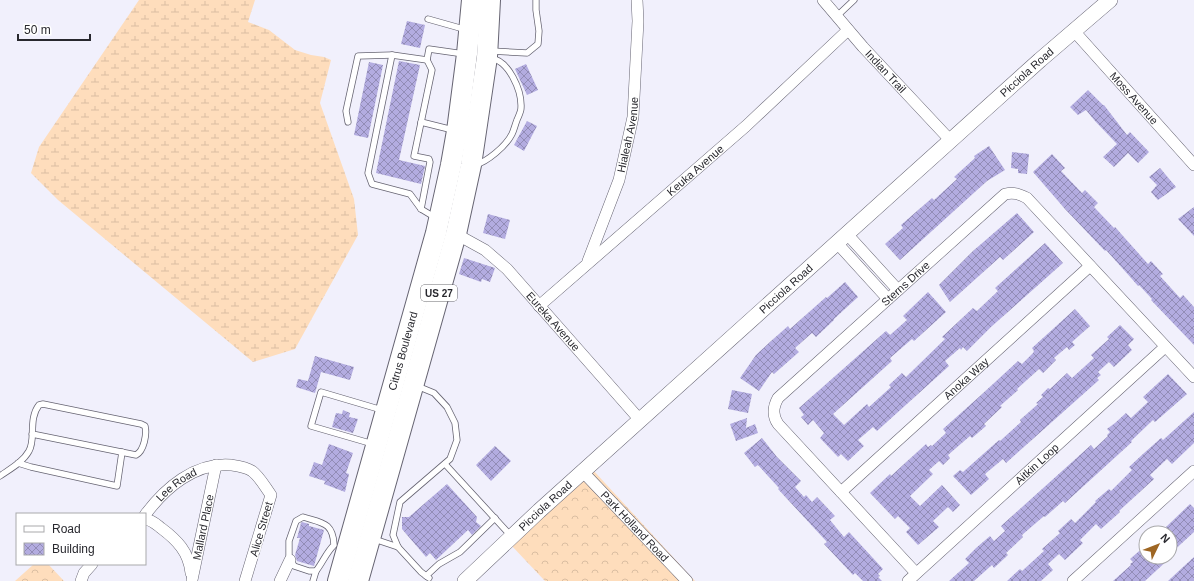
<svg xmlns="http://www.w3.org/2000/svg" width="1194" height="581" viewBox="0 0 1194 581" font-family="Arial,sans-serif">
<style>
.forest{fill:url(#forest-crowns)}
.wetland{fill:url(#wetland-marsh)}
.building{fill:url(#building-cross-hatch)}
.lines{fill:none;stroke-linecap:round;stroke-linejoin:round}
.lane-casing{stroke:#666472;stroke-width:7}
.street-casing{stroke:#666472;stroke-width:12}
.secondary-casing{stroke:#666472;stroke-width:16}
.highway-casing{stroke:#666472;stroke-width:22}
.lane{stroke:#fff;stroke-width:5.5}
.street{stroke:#fff;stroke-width:11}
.secondary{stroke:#fff;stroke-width:15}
.highway{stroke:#fff;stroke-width:20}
.labels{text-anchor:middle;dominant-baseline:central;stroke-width:3;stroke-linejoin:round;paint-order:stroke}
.shield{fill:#fff;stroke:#68686d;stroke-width:1}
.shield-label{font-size:10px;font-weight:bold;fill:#28282e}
.street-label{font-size:11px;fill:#28282e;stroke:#fff}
</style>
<defs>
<pattern id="forest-crowns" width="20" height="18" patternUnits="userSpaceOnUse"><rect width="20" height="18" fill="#feddbc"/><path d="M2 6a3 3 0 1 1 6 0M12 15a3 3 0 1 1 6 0" fill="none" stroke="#dabea2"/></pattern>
<pattern id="wetland-marsh" width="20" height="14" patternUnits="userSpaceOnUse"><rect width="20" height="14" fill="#feddbc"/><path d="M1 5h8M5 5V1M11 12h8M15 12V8" fill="none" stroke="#dabea2"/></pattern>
<pattern id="building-cross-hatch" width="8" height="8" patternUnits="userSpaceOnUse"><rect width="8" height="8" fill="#b3ace0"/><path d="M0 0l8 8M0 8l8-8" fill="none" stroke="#928cb6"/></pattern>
</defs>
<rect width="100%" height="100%" fill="#f1f0fc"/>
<g class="forest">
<polygon points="593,470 695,581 545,581 511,545"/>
<polygon points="34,564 48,564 64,581 15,581"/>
</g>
<polygon class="wetland" points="139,0 255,0 248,22 269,30 295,50 311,55 324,57 331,60 320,103 354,199 358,235 295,349 253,362 58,200 31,173 39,147"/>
<g class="building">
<polygon points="407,21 425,25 420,48 401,44"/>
<polygon points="399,61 420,65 399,160 425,166 421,184 376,173"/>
<polygon points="369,62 383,65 368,138 354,135"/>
<polygon points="526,64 538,90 527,95 515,69"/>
<polygon points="1088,90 1103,105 1104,105 1127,135 1130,132 1149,152 1138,163 1128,153 1114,167 1103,157 1117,144 1095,121 1086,110 1078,115 1070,107"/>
<polygon points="527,121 537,126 524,151 514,145"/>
<polygon points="989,146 1005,170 987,181 900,260 885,244 903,228 901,225 932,198 934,200 957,179 954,177 975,158 974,156"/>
<polygon points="1012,152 1029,154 1027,174 1018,173 1018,169 1011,168"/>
<polygon points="1052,154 1065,168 1061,171 1082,193 1085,190 1098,203 1094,207 1114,228 1115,227 1148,264 1151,261 1163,274 1160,276 1180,298 1183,295 1194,307 1194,345 1151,300 1152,299 1139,285 1138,286 1132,279 1106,250 1105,251 1065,209 1033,172"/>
<polygon points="1160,168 1176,187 1158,200 1151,192 1157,185 1149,177"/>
<polygon points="1194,207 1194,236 1178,219"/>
<polygon points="1017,213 1034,232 1003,260 1000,257 950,302 939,285 973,251"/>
<polygon points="488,214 510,220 505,239 483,233"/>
<polygon points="1045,243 1063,263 991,327 967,351 963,347 961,350 960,348 945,361 949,366 877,431 873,427 858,440 864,446 848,461 841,454 838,457 820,438 824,433 813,420 808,425 801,417 804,415 799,408 886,331 890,335 907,320 903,316 928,292 946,312 914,341 912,339 890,358 892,361 833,414 844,425 867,404 869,407 891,387 889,385 902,373 906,377 945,339 942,337 973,308 977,311 998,291 995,288"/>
<polygon points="464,258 495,268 490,282 482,279 481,282 459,274"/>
<polygon points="845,282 858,297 834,319 834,320 816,337 812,333 795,348 799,352 774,374 772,372 759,391 740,378 756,355 770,342 788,326 790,329 826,297 827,298"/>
<polygon points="1075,309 1090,326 1072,342 1075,345 1069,350 1067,347 1054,358 1056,360 1043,373 1039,369 1017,389 1018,390 1000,406 1002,407 984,424 986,426 972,438 970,436 948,455 950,458 943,465 939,461 929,470 933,474 910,496 920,506 942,485 960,505 953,512 948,507 933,521 939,527 918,545 906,532 910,528 898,516 895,519 870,493 890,474 891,476 926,444 928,447 931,445 932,446 946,433 943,429 980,396 1018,361 1022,364 1033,353 1034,351 1032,348"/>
<polygon points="1120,325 1134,339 1128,345 1132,350 1114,367 1109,362 1098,372 1101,375 1097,378 1099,380 1006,463 1003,459 985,474 989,479 971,495 953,476 960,470 963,472 999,440 1000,441 1021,422 1020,420 1038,404 1036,403 1043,397 1041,395 1048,388 1050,389 1067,373 1072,378 1094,358 1091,355 1109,339 1107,337"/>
<polygon points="315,356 354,367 350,380 321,372 315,393 296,387 298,379 308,381"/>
<polygon points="1168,374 1187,394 1155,422 1153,420 1131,441 1132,442 1065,503 1063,501 1045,517 1044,516 1022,535 1023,537 1006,553 1008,555 994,568 992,565 974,581 949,581 969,563 965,559 976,548 990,536 994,541 1005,531 1001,526 1091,445 1094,449 1108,436 1107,435 1110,432 1107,429 1115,423 1126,413 1131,418 1148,402 1143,397"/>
<polygon points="732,390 752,394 748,413 728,409"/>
<polygon points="343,410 350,413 349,417 358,419 353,433 332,427 336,413 342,414"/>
<polygon points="1194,412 1194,443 1172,464 1167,459 1150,475 1154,479 1119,511 1120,512 1101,529 1096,524 1080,540 1083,543 1065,560 1059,554 1048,564 1053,570 1041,581 1007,581 1020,569 1022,571 1044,551 1042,549 1060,533 1058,531 1071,519 1075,523 1096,502 1095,501 1109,489 1111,491 1132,470 1129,467 1143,454 1161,438 1163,440"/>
<polygon points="747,418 746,428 755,424 758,433 736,441 730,424"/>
<polygon points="762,438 777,457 801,481 795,487 804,497 806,495 812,502 817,497 835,516 830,520 844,537 849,532 883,569 878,574 880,576 878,577 882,581 863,581 855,573 853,575 824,544 827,542 778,489 779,488 758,465 755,467 744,453"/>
<polygon points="329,444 353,453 346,473 349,474 345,492 324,484 325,481 309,476 314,462 322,465"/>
<polygon points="495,446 511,461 491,481 476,465"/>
<polygon points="447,484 477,517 476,522 481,526 472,535 468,530 436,560 430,553 426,557 402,529 402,517 409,517"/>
<polygon points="1190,504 1194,508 1194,532 1170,554 1170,533 1166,527"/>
<polygon points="302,522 309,524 309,526 324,530 314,566 297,561 295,555 300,538 297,538 301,523"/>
<polygon points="1146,545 1146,557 1171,557 1145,581 1113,581 1131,565 1130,564 1133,562 1130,559"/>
<polygon points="1194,557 1194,581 1168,581 1183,567"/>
</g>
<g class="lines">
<defs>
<g id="lane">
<polyline points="837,16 854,0"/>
<polyline points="428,19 467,30"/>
<polyline points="491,51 527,53 538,44 539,31 536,10 536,0"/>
<polyline points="348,122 346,111 358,56 392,55"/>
<polyline points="421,122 453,130"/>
<path d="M 475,165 C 487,162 506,146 512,134 C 514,130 515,125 517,120 C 518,117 521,112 521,108 C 522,91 509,60 490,58"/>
<polyline points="421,209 430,162 429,159 414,156 432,70 427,60"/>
<polyline points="436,218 421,209 410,194 372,184 368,173 392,55 427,60 429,49 464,54"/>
<polyline points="417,386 434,393 447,407 455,423 457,440 450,459 400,502 393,535 398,547 421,572 429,578"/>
<polyline points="373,444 311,426 321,392 382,410"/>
<polyline points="18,463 31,467 117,486 122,452"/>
<polyline points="445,464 511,536"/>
<path d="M 0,476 C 10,469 23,462 29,451 C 36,439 28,419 39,405 L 43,404 L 141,424 L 145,426 C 147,434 144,451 136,455 L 32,434"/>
<path d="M 303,517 C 322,523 333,522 334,545 C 326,553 323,562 316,571 L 309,571 L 294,566 L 289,556 L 289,541 L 296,521 Z"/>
<polyline points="374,539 398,547"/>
<polyline points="426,576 439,564 460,552 495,518"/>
<polyline points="313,581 316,571"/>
</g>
<g id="street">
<path id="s1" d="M 823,0 L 863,47 L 951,141"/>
<path id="s2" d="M 1074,31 L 1194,165"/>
<path id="s3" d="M 456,234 L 485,250 L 507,269 L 640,420"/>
<polyline points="847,234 898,290"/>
<polyline points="837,243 888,299"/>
<path id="s4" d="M 588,261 L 619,180 L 633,117 L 638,21 L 637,0"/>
<path id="s5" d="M 539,306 L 746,126 L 848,30"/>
<path id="s6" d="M 583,472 L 687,581"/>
<path id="s7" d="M 841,492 L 1090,266"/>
<path id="s8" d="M 145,515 C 165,488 195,462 231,465 C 238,466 246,467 252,471 C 260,477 265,487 271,495 L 245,581"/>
<path d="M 145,519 C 152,520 156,524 161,528 C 177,540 189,552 191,573"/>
<path id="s9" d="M 916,573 L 778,424 C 772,415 773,407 778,398 L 1005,194 C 1014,192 1019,194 1027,198 L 1194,377"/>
<path id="s10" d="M 192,580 L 216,465"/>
<polyline points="81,581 84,573 92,564"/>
<polyline points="280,581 290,560"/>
<path id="s11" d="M 908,581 L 1165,347"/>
<polyline points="1073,581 1194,471"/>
</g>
<g id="secondary">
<path id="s12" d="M 465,581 L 539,511 L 1040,60 L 1110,0"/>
</g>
<g id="highway">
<path id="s13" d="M 338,581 L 436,233 L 451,165 L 457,131 L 467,54 L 472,0"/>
<polyline points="358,581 456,234 471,165 487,57 490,0"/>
</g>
</defs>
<use href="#lane" class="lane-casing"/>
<use href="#street" class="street-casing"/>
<use href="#secondary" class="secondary-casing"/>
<use href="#highway" class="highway-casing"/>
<use href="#lane" class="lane"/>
<use href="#street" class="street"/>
<use href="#secondary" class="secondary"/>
<use href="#highway" class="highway"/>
</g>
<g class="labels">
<rect class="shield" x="421" y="285" width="36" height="16" rx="3"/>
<g class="shield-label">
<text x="439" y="293">US 27</text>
</g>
<g class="street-label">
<text stroke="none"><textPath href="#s1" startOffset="95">Indian Trail</textPath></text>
<text stroke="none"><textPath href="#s12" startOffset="758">Picciola Road</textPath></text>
<text stroke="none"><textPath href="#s2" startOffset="90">Moss Avenue</textPath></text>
<text stroke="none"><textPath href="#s4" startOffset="133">Hialeah Avenue</textPath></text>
<text stroke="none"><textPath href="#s5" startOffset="207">Keuka Avenue</textPath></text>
<text stroke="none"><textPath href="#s9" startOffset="402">Sterns Drive</textPath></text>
<text stroke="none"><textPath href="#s12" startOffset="434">Picciola Road</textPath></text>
<text stroke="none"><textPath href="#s3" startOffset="132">Eureka Avenue</textPath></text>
<text stroke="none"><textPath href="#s13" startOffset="239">Citrus Boulevard</textPath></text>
<text stroke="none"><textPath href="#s7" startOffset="169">Anoka Way</textPath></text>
<text stroke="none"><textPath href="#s11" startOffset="174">Aitkin Loop</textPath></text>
<text stroke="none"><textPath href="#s8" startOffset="44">Lee Road</textPath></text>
<text stroke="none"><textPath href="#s12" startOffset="110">Picciola Road</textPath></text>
<text stroke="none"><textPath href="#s6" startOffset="75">Park Holland Road</textPath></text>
<text stroke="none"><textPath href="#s10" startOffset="54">Mallard Place</textPath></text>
<text transform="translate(261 529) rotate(-74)">Alice Street</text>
</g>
</g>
<rect x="16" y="513" width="130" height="52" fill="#ffffff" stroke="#a9a9ab"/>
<rect x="24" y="526" width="20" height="6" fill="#ffffff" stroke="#a9a9ab"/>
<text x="52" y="533" font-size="12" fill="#28282e">Road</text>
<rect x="24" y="543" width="20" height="12" fill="url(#building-cross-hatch)" stroke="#a9a9ab"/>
<text x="52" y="553" font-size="12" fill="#28282e">Building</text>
<g transform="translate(1158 545) rotate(47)"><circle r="19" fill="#ffffff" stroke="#a9a9ab"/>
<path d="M0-3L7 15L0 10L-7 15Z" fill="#9e6623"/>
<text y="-6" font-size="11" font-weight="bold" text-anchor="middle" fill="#28282e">N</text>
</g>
<path d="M18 34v6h72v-6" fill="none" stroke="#28282e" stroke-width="2"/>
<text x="24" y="34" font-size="12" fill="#28282e" stroke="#ffffff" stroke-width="3" paint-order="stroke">50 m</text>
</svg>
